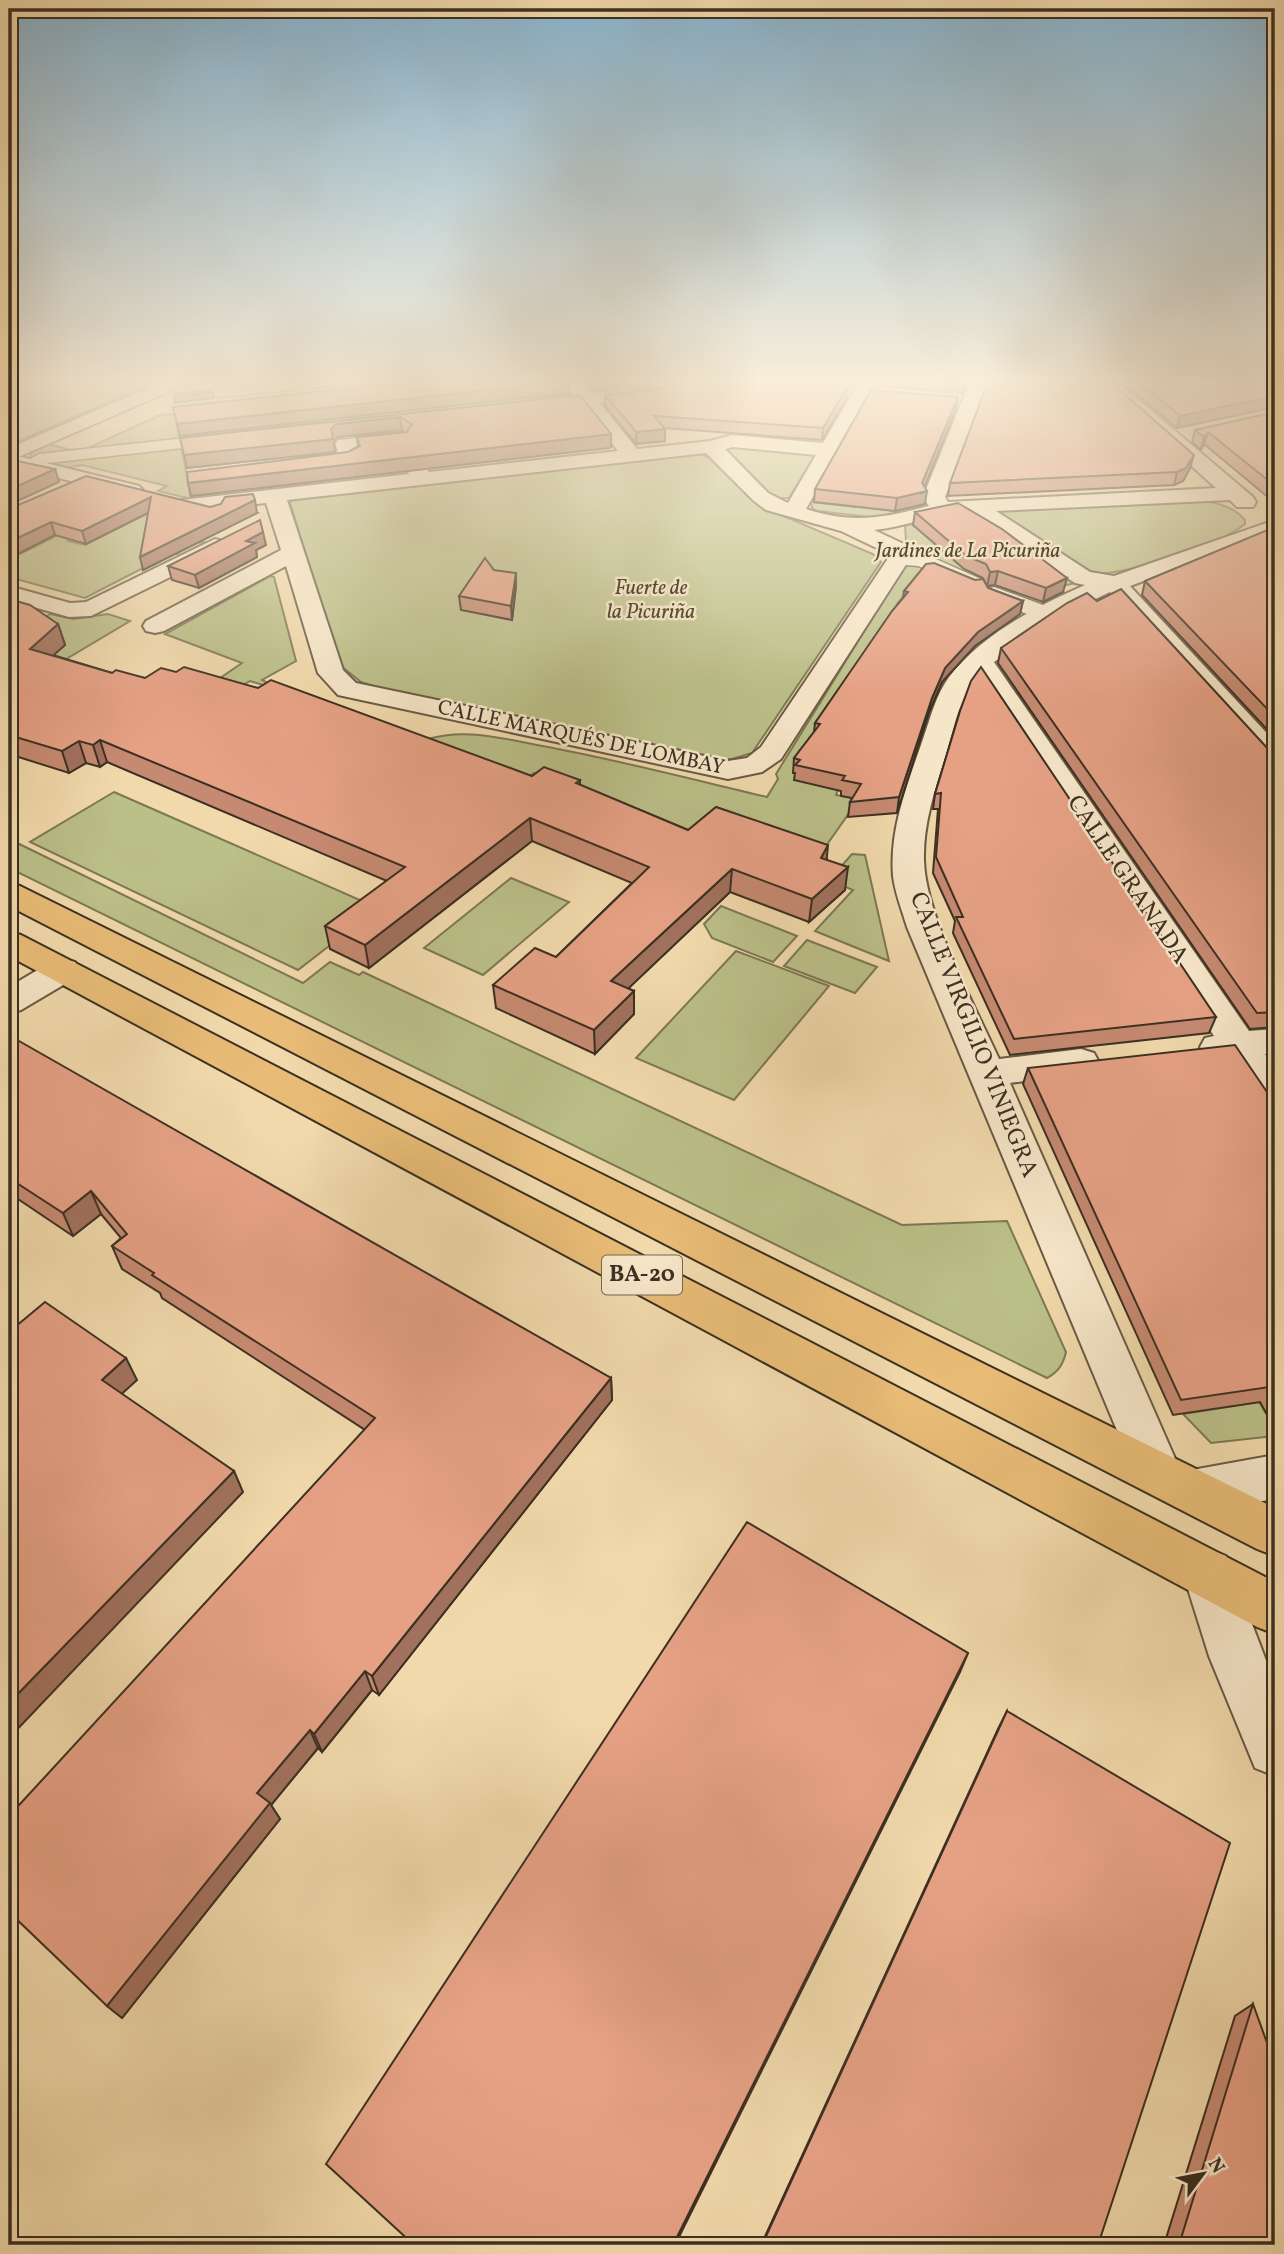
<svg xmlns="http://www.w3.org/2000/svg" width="1284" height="2254" viewBox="0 0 1284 2254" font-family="Vollkorn,serif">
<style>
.green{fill:#bbbf88;stroke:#7c7855;stroke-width:2}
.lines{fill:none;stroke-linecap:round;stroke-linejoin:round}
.pedestrian-casing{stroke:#695a44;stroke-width:3}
.minor-casing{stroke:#695a44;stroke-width:4}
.tertiary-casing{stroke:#695a44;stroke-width:4}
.trunk-casing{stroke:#3c3022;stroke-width:4}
.pedestrian{fill:#f6e6c8;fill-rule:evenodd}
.minor{fill:#f6e6c8;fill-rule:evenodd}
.tertiary{fill:#f6e6c8;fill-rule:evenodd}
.trunk{fill:#e8bc76;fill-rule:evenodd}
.wall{fill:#c68a72;stroke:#3c3022;stroke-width:2}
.shaded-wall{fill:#a1715d;stroke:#3c3022;stroke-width:2}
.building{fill:#e6a185;stroke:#3c3022;stroke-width:2}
.labels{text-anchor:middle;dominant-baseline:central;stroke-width:5;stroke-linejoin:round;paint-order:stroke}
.far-park-label{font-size:21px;font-style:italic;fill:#554d36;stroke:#f6e6c8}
.far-street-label{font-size:21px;fill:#3c3022;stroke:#f6e6c8}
.shield{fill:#f6e6c8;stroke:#746754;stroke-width:2}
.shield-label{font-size:23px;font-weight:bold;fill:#3c3022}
.street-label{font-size:24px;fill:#3c3022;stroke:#f6e6c8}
</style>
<rect width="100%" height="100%" fill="#f1d9ab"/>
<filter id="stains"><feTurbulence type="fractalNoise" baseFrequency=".00286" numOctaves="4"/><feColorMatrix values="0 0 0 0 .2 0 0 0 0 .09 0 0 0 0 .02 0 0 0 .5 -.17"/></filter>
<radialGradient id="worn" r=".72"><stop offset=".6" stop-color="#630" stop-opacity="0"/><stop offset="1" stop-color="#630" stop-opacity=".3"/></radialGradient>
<g class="green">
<polygon points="48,379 163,379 9,445 9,394"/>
<polygon points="175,414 191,499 158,491 167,486 82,465 66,468 30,457 33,451 47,444 80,452 160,415"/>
<polygon points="731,446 813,454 815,455 789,498 774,498 726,449"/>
<polygon points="696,453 711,458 760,506 873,554 881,562 752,753 732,759 716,759 379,688 361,682 341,666 290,503 294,498"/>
<path d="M 1206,501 C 1221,504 1235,508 1245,520 L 1245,524 C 1219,546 1123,576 1090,574 L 997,513 L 999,510 Z"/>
<polygon points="140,502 179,511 146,546 206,542 182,555 172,553 85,598 9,577 9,555 14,557 64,532 77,535 68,541 85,545 126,524"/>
<polygon points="811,502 913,513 880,518 817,511 812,508"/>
<path d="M 976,515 L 1075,583 L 1037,592 L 1006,592 L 1014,618 L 935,689 L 906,593 L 897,604 L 905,606 L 794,773 L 838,790 L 836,795 L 859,799 L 814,863 L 697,845 L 589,794 L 534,773 L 523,781 L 428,739 C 468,727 508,740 548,747 C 622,761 695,780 767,797 L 778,779 L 776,774 L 907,562 L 905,524 Z"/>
<polygon points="270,576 274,577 296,661 262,680 270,684 266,686 250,681 137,745 151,725 242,663 165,634"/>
<polygon points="50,614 73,619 108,614 130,621 9,693 27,628"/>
<polygon points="114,792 378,908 298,970 30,842"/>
<path d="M 9,839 L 303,983 L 330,962 L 359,975 L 363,972 L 902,1225 L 1007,1221 L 1066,1352 C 1063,1365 1058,1372 1047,1378 L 9,868 Z"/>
<polygon points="852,854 865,855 889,961 815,931 853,890 829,880"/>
<polygon points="511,878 569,902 483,975 424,948"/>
<polygon points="721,906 797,936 773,962 712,938 704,924"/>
<polygon points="807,940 877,967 855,993 784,966"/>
<polygon points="736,951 829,986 734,1100 636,1058"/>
<polygon points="1259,1402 1275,1428 1275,1436 1211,1443 1183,1414"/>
</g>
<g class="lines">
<defs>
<g id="pedestrian">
<polygon points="303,379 357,379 349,384 218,397 210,392 218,387"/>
<polygon points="402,433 411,438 408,442 355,448 359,458 356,462 307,469 298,463 307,457 339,454 335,444 338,440"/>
<polygon points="186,438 195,443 192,447 39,464 30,459 39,454"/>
<polygon points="898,554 929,556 981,579 984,584 981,589 973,590 918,566 891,564 888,560 891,556"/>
<polygon points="994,587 1054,609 1057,614 1054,619 1046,621 986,599 983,594 986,589"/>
</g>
<g id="minor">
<path d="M 364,379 L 382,379 L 429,472 L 618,451 L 582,405 L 532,411 L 523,405 L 532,399 L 574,395 L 565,383 L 570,379 L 580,379 L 592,393 L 663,388 L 666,392 L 657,397 L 600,403 L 637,449 L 710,441 L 732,435 L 823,443 L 861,379 L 879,379 L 806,509 C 851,524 884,518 929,506 L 923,497 L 971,379 L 989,379 L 945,497 L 948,502 L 1216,488 L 1095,379 L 1114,379 L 1253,497 L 1256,502 L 1253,507 L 1237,507 L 1230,500 L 996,511 L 1090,572 L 1114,576 L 1275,520 L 1275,533 L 1130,586 L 1275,742 L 1275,766 L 1265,764 L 1110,592 L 1062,615 L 994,662 L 1249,1031 L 1275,1029 L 1275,1053 L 1265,1054 L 1275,1070 L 1275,1111 L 1262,1107 L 1229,1058 L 1218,1059 L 1205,1056 L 1200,1047 L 1205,1038 L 1214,1036 L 978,677 C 959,698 954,728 946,755 C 935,789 923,824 924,860 C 925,915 975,1006 999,1059 L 1081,1049 L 1094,1053 L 1099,1062 L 1094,1071 L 1010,1083 L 1181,1472 L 1275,1455 L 1275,1499 L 1191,1512 L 1174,1506 L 1167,1491 L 1158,1495 L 1141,1488 L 907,927 C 902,910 895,893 893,876 C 889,827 909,781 924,736 C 931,716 936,695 949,677 C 981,635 1037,606 1085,585 L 1075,583 C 1058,572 977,513 965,513 C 934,514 905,527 874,530 L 906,545 L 909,550 L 909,560 L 781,759 L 762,772 L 728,779 L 338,695 L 318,673 L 286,566 L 164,631 L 155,633 L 146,631 L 143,626 L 146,621 L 281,550 L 266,503 L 189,511 L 181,510 L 178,505 L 181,500 L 409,474 ZM 733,447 L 816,455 L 788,503 L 768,493 L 725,449 ZM 706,453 L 754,501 L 766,510 L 841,531 L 887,553 L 887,560 L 761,747 L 747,758 L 728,761 L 356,683 L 343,670 L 287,500 Z"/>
<polygon points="9,454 139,486 143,490 139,494 132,496 9,466"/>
<polygon points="215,539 223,541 226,546 223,551 91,616 69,617 9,600 9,586 70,603 86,602"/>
<polygon points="63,959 75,962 80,970 75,978 21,1010 9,1013 9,987 51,962"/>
<polygon points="1208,1549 1226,1556 1275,1684 1275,1776 1255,1768 1209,1656 1183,1573 1190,1556"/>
</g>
<polygon id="tertiary" points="169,379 192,379 189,383 9,461 9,448"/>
<g id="trunk">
<polygon points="9,883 20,886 1275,1508 1275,1556 1257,1549 9,906"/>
<polygon points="9,932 21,935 1275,1582 1275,1634 1257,1627 9,956"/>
</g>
</defs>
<use href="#pedestrian" class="pedestrian-casing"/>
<use href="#minor" class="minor-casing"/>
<use href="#tertiary" class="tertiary-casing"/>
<use href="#trunk" class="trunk-casing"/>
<use href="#pedestrian" class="pedestrian"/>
<use href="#minor" class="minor"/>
<use href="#tertiary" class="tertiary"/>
<use href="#trunk" class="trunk"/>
</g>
<g class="wall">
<polygon points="583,379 706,379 593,390"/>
<polygon points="763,379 859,379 855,385"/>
<polygon points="879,379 969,379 962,393 878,386"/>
<polygon points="1118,379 1275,379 1275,407 1177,428"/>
<polygon points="847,387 846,399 822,440 664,428 665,441 636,444 605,406 605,395"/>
<polygon points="580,395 611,447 191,496 188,483 348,452 358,446 357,437 404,432 402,430 338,437 334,442 335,452 187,468 180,438"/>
<polygon points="956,409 924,487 925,504 895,511 814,502 815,489"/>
<polygon points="1275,412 1275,503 1204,444 1201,450 1192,442 1195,430"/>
<polygon points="1190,468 1183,481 1174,485 948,496 950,483"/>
<polygon points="210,507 257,513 143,570 148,513 86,544 55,535 14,556 9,554 9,509"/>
<polygon points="915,512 1063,592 1043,602 995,585 987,586 983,578 964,569 913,525"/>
<polygon points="1275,527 1275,738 1142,595 1145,581"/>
<polygon points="266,545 256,550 257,557 199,588 172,580 168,566"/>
<polygon points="516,586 512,620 461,610 459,596"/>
<polygon points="988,588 1023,601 1020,614 975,646 942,682 929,712 897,813 848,817 850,802 852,798 841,796 841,791 794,780 795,773 793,773 794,758 814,732 815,723 903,598 904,591"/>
<polygon points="9,599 58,624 65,645 53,655 112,673 145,678 532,776 580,780 580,785 688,830 827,859 845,890 809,922 730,892 628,988 634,991 634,1014 595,1054 496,1008 493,985 556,957 632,883 532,841 369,968 330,949 325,926 387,881 107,762 100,767 86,763 69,773 9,754"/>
<polygon points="1001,648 1269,750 1275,751 1275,1027 1250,1029 998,663"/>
<polygon points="960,711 1216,1017 1209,1033 1010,1055 953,933 955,921 933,873 938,809 933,809 935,794"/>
<polygon points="9,1039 611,1378 612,1400 379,1695 372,1690 322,1752 318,1748 271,1805 280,1819 122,2018 365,1430 162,1298 160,1293 122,1269 112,1246 121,1238 101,1214 73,1236 9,1193"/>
<polygon points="1275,1043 1275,1066 1269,1056"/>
<polygon points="1028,1068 1267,1092 1275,1095 1275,1429 1260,1402 1173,1415 1023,1084"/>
<polygon points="1007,1711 1098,2245 761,2245 998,1729"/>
<polygon points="1253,2004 1275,2245 1164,2245 1235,2016"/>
</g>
<g class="shaded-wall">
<polygon points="217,379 271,379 218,382"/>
<polygon points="354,379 404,379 354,384"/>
<polygon points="593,379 706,379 593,390"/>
<polygon points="965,379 969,379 962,393 964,381"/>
<polygon points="569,381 569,393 180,436 177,424"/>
<polygon points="847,387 846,399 822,440 823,428"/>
<polygon points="213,392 214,398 175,403 174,397"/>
<polygon points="1275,396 1275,407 1177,428 1180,416"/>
<polygon points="958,397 956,409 922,493 927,491 925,504 895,511 897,498 922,483"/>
<polygon points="400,417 402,430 338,437 334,442 335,452 187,468 184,455 331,429 336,424"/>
<polygon points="665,429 665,441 636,444 636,432"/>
<polygon points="1208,432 1204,444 1201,450 1204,437"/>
<polygon points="611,434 611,447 609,448 191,496 188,483"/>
<polygon points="1194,455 1190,468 1183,481 1174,485 1177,472"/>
<polygon points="55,469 59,482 9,505 9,490"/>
<polygon points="151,497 154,510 86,544 82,531"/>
<polygon points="255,500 257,513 143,570 140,557"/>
<polygon points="51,522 55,535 14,556 9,542"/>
<polygon points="263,532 266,545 256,550 257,557 199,588 195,575 246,541"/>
<polygon points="998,571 995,585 987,586 990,572"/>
<polygon points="516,573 516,586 512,620 511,606"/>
<polygon points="1067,578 1063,592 1043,602 1046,588"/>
<polygon points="1023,601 1020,614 975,646 942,682 929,712 897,813 899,797 932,698 945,668 978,632"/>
<polygon points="58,624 65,645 37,670 30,649"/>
<polygon points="100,740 107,762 100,767 93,745"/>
<polygon points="79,741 86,763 69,773 62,751"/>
<polygon points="530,818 532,841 369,968 365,945"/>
<polygon points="828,845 826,867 821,858"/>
<polygon points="848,867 845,890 809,922 812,899"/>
<polygon points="732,869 730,892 612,1004 611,981"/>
<polygon points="634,991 634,1014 595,1054 594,1030"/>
<polygon points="91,1191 101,1214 73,1236 63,1213"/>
<polygon points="126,1358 137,1380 114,1401 102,1380"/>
<polygon points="611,1378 612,1400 379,1695 372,1676"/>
<polygon points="234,1471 243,1492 9,1738 9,1703"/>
<polygon points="968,1653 960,1672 675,2245 673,2245"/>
<polygon points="365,1671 372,1690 322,1752 314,1734"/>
<polygon points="310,1730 318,1748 271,1805 280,1819 122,2018 107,2006 257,1793"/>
</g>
<g class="building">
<polygon points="437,379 567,379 569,381 177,424 173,407"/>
<polygon points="739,379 847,387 823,428 654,416 665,429 636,432 605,395"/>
<polygon points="935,379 965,379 964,381"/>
<polygon points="989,379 1107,379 1194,455 1186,468 1177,472 950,483"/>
<polygon points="1135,379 1275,379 1275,396 1180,416"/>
<polygon points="210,390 213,392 174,397 173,394"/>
<polygon points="871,390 958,397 922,483 927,491 897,498 815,489"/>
<polygon points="580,395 611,434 188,483 187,472 348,452 360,446 357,437 407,432 412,424 400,417 336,424 331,429 333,439 184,455 180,438"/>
<polygon points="1275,412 1275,486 1208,432 1204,437 1195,430"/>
<polygon points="17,461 55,469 9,490 9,464"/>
<polygon points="86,476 210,507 221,504 225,497 253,494 255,500 140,557 151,497 82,531 51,522 9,542 9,509"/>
<polygon points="958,503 1002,529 1067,578 1046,588 998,571 990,572 986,564 966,556 915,512"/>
<polygon points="260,520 263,532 246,541 255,543 195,575 168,566"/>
<polygon points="1275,527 1275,717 1145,581"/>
<polygon points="485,558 494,570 516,573 511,606 459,596"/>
<polygon points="934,563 975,580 983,579 988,588 1023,601 978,632 945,668 932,698 899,797 850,802 861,784 842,780 845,776 795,765 800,760 794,758 820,724 815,723 892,611 908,592 904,591 926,564"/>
<polygon points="1121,589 1269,750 1275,751 1275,1012 1257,1013 1001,648 1067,603 1087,593 1097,601"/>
<polygon points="9,599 30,605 58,624 30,649 112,673 116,670 145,678 161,668 176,672 184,667 258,688 271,680 532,776 544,767 580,780 576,783 688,830 716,807 828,845 821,858 848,867 812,899 732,869 611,981 634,991 594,1030 493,985 535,948 556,957 649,867 530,818 365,945 325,926 405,867 100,740 93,745 79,741 62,751 9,735"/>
<polygon points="981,667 1216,1017 1014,1039 956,917 963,917 936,857 941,793 935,794 960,711 971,681"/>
<polygon points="12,1037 611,1378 372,1676 365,1671 314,1734 310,1730 257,1793 270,1803 107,2006 9,1912 9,1816 375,1418 152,1275 154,1273 112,1246 127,1234 91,1191 63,1213 9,1178 9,1039"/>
<polygon points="1235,1045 1267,1092 1275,1095 1275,1397 1269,1387 1181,1400 1028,1068"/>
<polygon points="45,1302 126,1358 102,1380 234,1471 9,1703 9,1332"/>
<polygon points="747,1522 968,1653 673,2245 414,2245 326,2164"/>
<polygon points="1007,1711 1230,1843 1098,2245 762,2245"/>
<polygon points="1253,2004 1275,2065 1275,2245 1179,2245"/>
</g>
<linearGradient id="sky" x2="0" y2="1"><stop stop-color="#89b6d2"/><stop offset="0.55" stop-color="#f9eed9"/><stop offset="1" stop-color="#f9eed9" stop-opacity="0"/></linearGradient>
<rect width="1284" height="694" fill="url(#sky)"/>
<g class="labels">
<g class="far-park-label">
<text x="968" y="551">Jardines de La Picuriña</text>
<text x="651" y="588">Fuerte de<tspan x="651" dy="24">la Picuriña</tspan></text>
</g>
<g class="far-street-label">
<text transform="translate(581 738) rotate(12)">CALLE MARQUÉS DE LOMBAY</text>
</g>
<rect class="shield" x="602" y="1255.5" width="80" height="39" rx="5"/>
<g class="shield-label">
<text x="642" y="1275">BA-20</text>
</g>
<g class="street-label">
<text transform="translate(1127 880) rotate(56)">CALLE GRANADA</text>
<text transform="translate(973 1035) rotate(68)">CALLE VIRGILIO VINIEGRA</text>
</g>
</g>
<rect width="1284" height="2254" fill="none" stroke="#f1d9ab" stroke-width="35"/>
<rect x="10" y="10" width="1263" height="2233" fill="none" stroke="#3c3022" stroke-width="3.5"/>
<rect x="18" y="18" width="1249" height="2219" fill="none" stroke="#3c3022" stroke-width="2"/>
<g transform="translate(1203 2174) rotate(58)" stroke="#f6e6c8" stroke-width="5" paint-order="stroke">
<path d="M0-5L12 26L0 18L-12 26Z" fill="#3c3022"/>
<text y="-10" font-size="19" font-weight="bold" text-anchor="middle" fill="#3c3022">N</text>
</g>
<rect width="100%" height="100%" filter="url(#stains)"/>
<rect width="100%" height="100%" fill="url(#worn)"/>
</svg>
